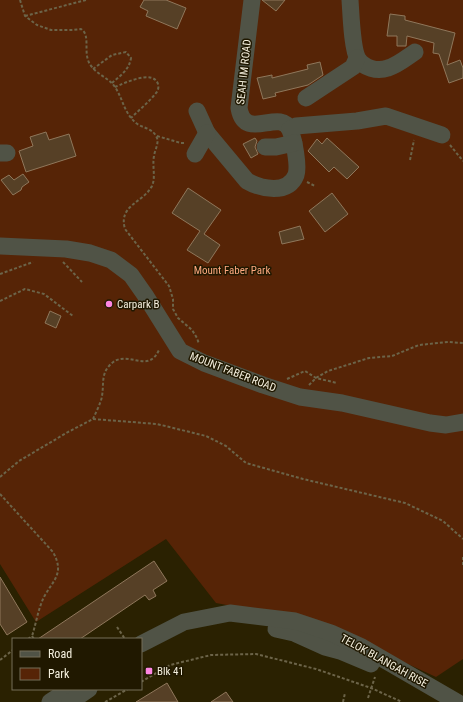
<svg xmlns="http://www.w3.org/2000/svg" width="463" height="702" viewBox="0 0 463 702" font-family="'Roboto Condensed',sans-serif">
<style>
.green{fill:#562406}
.building{fill:#564026;stroke:#8f775b}
.lines{fill:none;stroke-linecap:round;stroke-linejoin:round}
.path{stroke:#6c6449;stroke-width:2;stroke-dasharray:3 2;stroke-linecap:butt}
.minor{stroke:#505346;stroke-width:17}
.poi-dot{fill:#fd86e1;stroke:#201800;stroke-width:1.5}
.labels{text-anchor:middle;dominant-baseline:central;stroke-width:3;stroke-linejoin:round;paint-order:stroke}
.street-label{font-size:11px;fill:#f5f0de;stroke:#201800}
.park-label{font-size:11px;fill:#fda97f;stroke:#201800}
.poi-label{font-size:11px;fill:#f5f0de;stroke:#201800;text-anchor:start}
</style>
<rect width="100%" height="100%" fill="#2a2101"/>
<polygon class="green" points="0,0 463,0 463,659 436,677 317,622 216,603 166,539 36,622 0,564"/>
<g class="building">
<polygon points="144,0 166,0 186,8 177,29 146,16 148,11 140,7"/>
<polygon points="262,0 285,0 276,11"/>
<polygon points="390,14 405,16 405,20 455,33 447,65 460,60 463,68 463,78 449,83 439,54 433,53 434,43 407,36 406,46 397,46 397,36 387,36"/>
<polygon points="320,62 323,75 308,85 275,93 276,96 263,99 257,78 272,75 272,78 308,69 307,65"/>
<polygon points="46,132 49,140 69,134 76,156 26,172 19,151 33,146 30,137"/>
<polygon points="255,138 257,141 255,147 258,154 251,158 243,144"/>
<polygon points="327,138 359,167 347,179 334,167 329,172 308,151 317,139 322,144"/>
<polygon points="23,174 29,182 22,187 21,190 13,195 1,180 9,175 14,180"/>
<polygon points="188,188 221,210 204,234 220,245 208,263 187,250 200,231 172,213"/>
<polygon points="332,193 348,214 325,232 309,211"/>
<polygon points="300,226 304,239 282,244 279,232"/>
<polygon points="50,311 61,316 56,328 45,323"/>
<polygon points="154,561 167,581 153,590 156,596 149,600 145,595 80,639 38,639"/>
<polygon points="0,577 27,622 7,635 0,624"/>
<polygon points="167,683 178,702 136,702"/>
<polygon points="226,692 233,702 211,702"/>
</g>
<g class="lines">
<g class="path">
<path d="M 20,0 L 25,16 L 37,25 L 51,30 L 73,30 L 81,29 C 92,36 81,55 92,67 C 98,75 109,78 115,87 C 123,99 124,113 136,123 C 142,128 152,128 156,136 C 160,142 155,149 154,156 C 152,166 156,177 152,186 C 143,203 118,205 125,229 L 169,286 L 173,299 L 173,309 L 178,318 L 192,330 L 197,338 L 199,344"/>
<polyline points="25,16 86,0"/>
<path d="M 93,69 L 112,55 L 126,52 L 131,58 C 129,70 121,75 112,83"/>
<path d="M 115,87 C 125,83 153,69 158,84 C 159,87 158,91 156,93 C 149,102 139,110 131,118"/>
<polyline points="157,136 181,143 185,143"/>
<polyline points="450,145 463,161"/>
<polyline points="410,160 414,140"/>
<polyline points="307,182 315,186"/>
<polyline points="63,262 82,282"/>
<polyline points="0,274 33,262"/>
<polyline points="0,301 25,289 44,294 73,316"/>
<polyline points="287,379 305,371 316,378 337,383"/>
<polyline points="309,385 316,378 328,371 369,358 392,356 419,345 448,342 463,343"/>
<polyline points="93,419 157,424 206,436 226,446 246,463 303,479 405,503 443,521 463,539"/>
<path d="M 0,477 L 19,461 L 68,432 L 93,419 C 96,412 101,403 102,396 C 104,385 101,375 109,366 C 126,346 147,376 159,350"/>
<path d="M 0,494 L 53,552 C 65,574 53,580 44,597 C 38,609 36,624 32,636"/>
<polyline points="463,557 463,565"/>
<polyline points="117,627 125,639"/>
<polyline points="28,639 32,636 34,639"/>
<polyline points="0,660 13,650"/>
<polyline points="141,682 170,665 211,655 256,654 316,669 371,688 402,702"/>
<polyline points="368,698 375,677"/>
<polyline points="105,702 128,689"/>
<polyline points="343,702 345,693"/>
</g>
<g class="minor">
<path d="M 350,0 C 351,13 352,49 358,59 C 364,68 377,72 388,68 C 398,65 406,58 415,52"/>
<polyline points="306,98 353,67 357,58"/>
<path d="M 197,111 L 207,133 L 247,181 C 261,189 288,195 296,175 C 299,166 294,140 290,130 C 280,107 245,143 239,108 L 252,0"/>
<polyline points="290,129 296,126 357,121 386,116 442,135"/>
<polyline points="265,147 276,147 294,143"/>
<polyline points="0,153 7,153"/>
<polyline points="195,154 207,133"/>
<polyline points="0,246 66,249 90,253 111,260 131,275 145,295 180,351 204,363 263,385 300,397 342,403 430,423 446,425 463,422"/>
<polyline points="276,629 294,633 325,647 340,651 371,664"/>
<polyline points="141,644 184,622 230,613 295,621 331,633 362,647 457,702"/>
<polyline points="50,702 70,689"/>
<polyline points="70,702 89,689"/>
</g>
</g>
<g class="poi-dot">
<circle cx="109" cy="304" r="4"/>
<rect x="145" y="667" width="8" height="8" rx="2"/>
</g>
<g class="labels">
<g class="street-label">
<text transform="translate(244 72) rotate(-84)">SEAH IM ROAD</text>
<text transform="translate(233 372) rotate(21)">MOUNT FABER ROAD</text>
<text transform="translate(384 661) rotate(29)">TELOK BLANGAH RISE</text>
</g>
<g class="park-label">
<text x="232" y="270">Mount Faber Park</text>
</g>
<g class="poi-label">
<text x="117" y="304">Carpark B</text>
<text x="157" y="671">Blk 41</text>
</g>
</g>
<rect x="12" y="638" width="130" height="52" fill="#201800" stroke="#756e59"/>
<rect x="20" y="651" width="20" height="6" fill="#505346" stroke="#756e59"/>
<text x="48" y="658" font-size="12" fill="#f5f0de">Road</text>
<rect x="20" y="668" width="20" height="12" fill="#562406" stroke="#756e59"/>
<text x="48" y="678" font-size="12" fill="#f5f0de">Park</text>
</svg>
